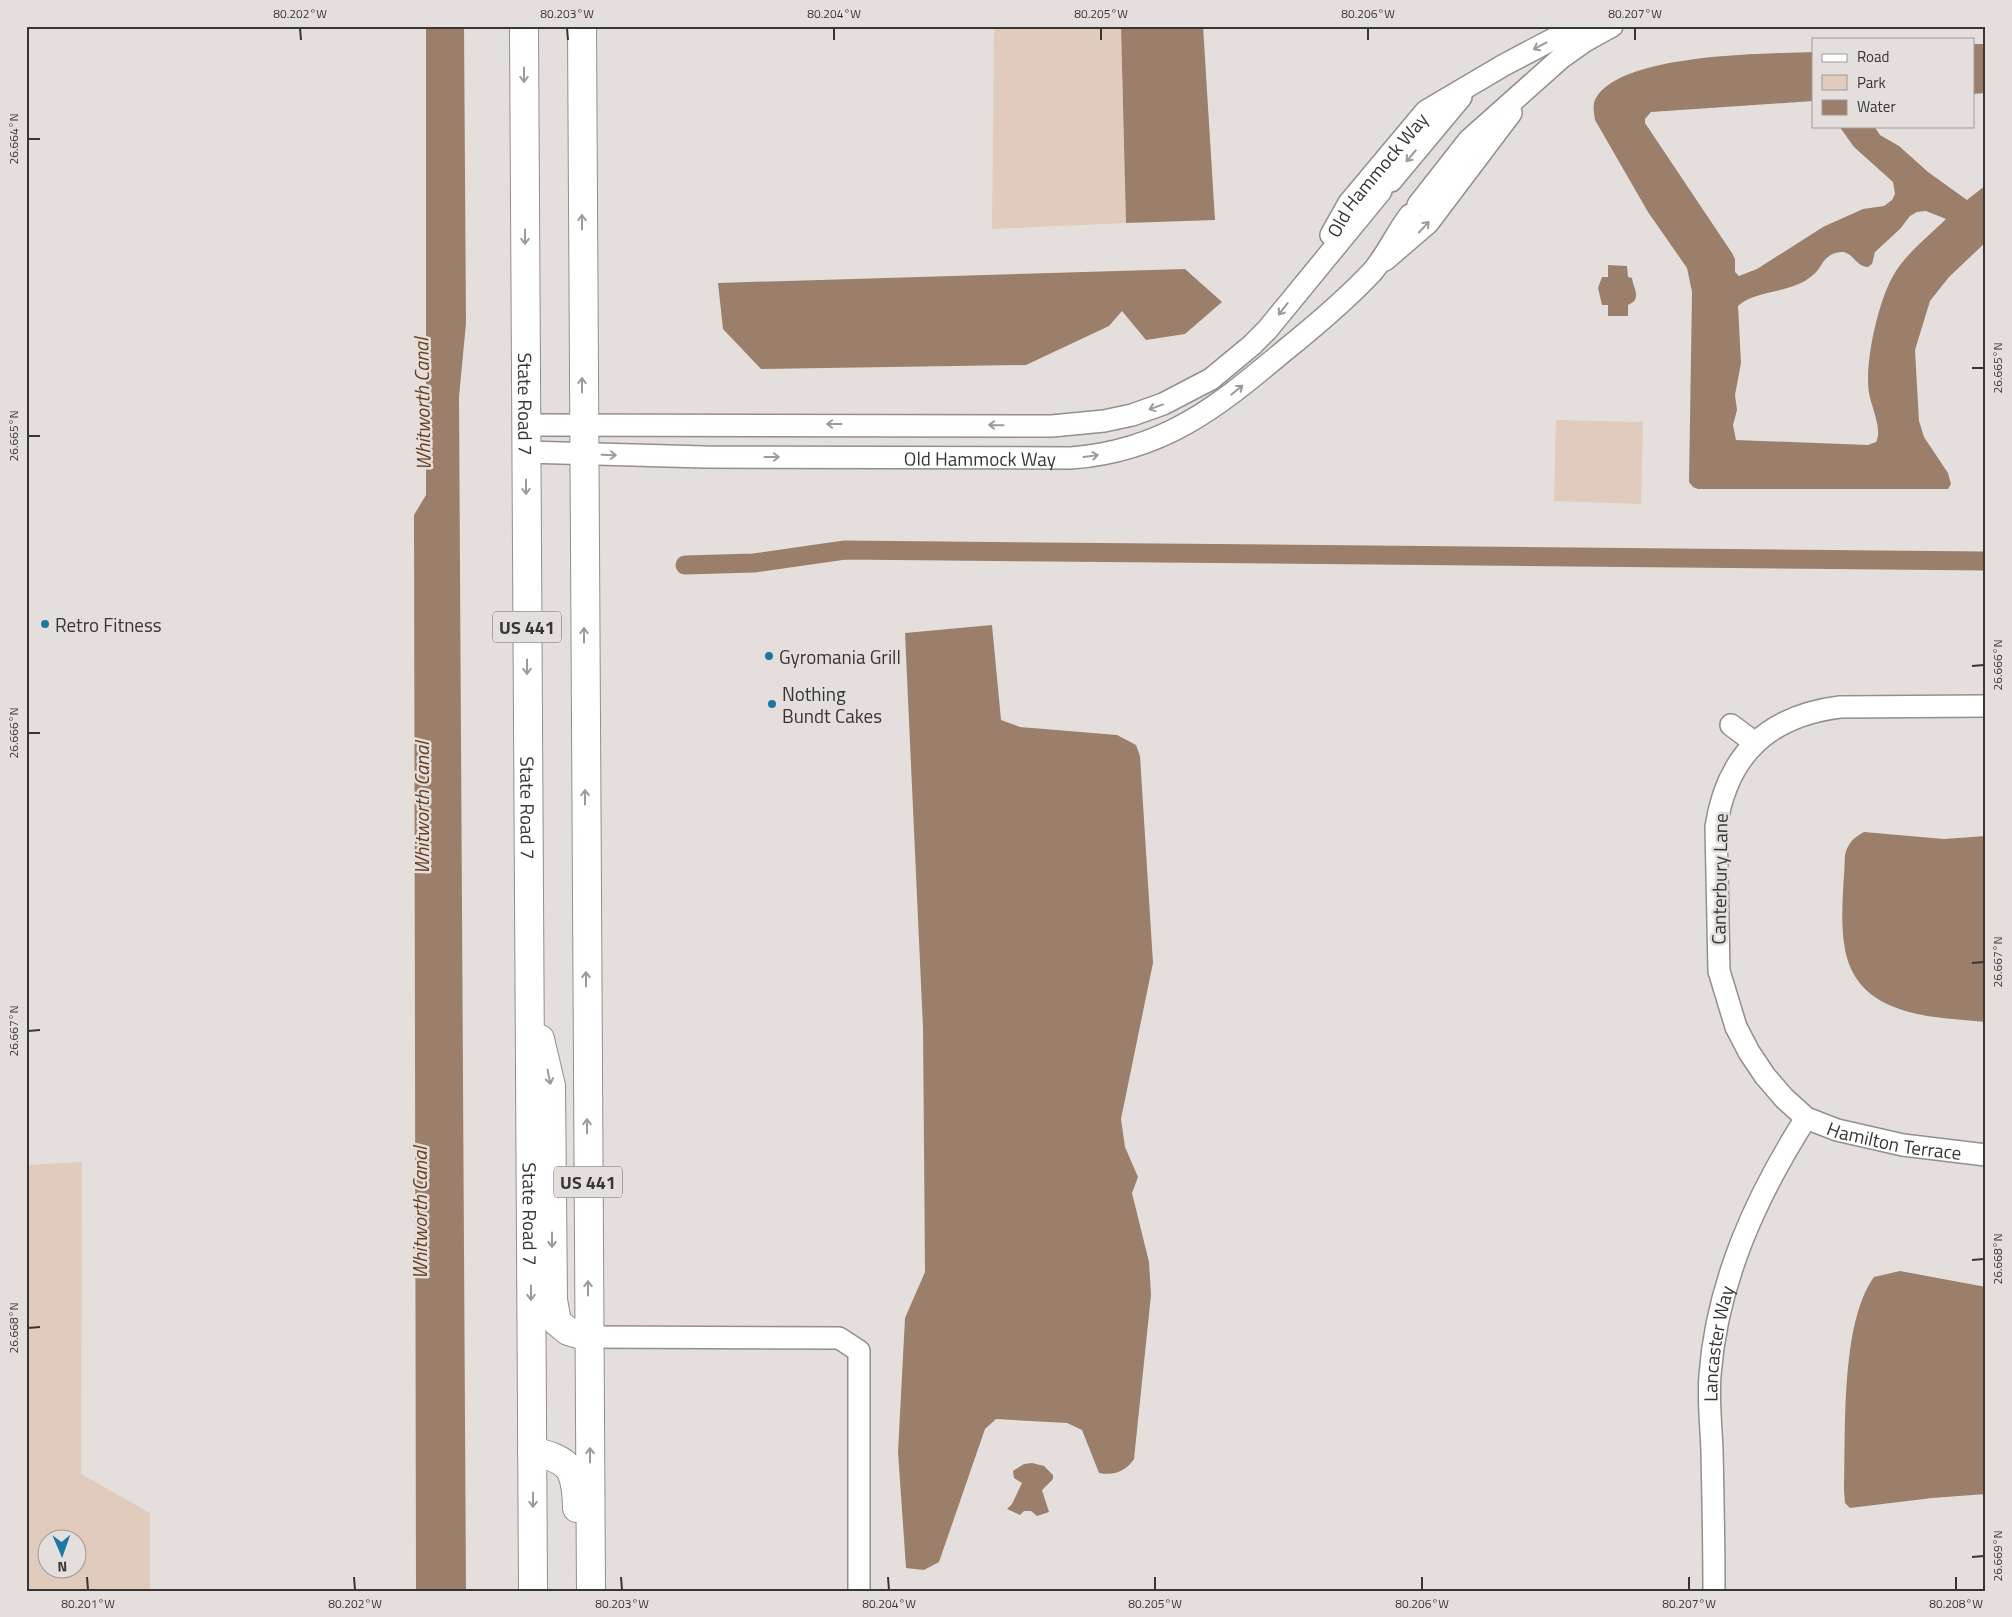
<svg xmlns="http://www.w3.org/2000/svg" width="2012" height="1617" viewBox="0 0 2012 1617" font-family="'Titillium Web',sans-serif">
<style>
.green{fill:#e1cbbc;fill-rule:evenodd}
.water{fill:#9c7f6b;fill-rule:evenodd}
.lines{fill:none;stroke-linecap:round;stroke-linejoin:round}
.canal{stroke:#9c7f6b;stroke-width:19}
.street-casing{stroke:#938f8c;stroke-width:24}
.primary-casing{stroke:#938f8c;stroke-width:30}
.street{stroke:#fff;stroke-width:21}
.primary{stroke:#fff;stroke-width:28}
.oneway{stroke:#9c9a9a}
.ticks{fill:none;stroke:#383635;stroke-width:2}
.poi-dot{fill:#1c77a5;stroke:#e4dfdc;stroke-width:2}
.labels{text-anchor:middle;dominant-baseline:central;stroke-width:5;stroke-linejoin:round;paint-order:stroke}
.shield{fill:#e4dfdc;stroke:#6c6967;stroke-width:1}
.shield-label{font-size:18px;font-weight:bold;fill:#383635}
.street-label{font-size:19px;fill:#383635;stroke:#e4dfdc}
.poi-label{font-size:19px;fill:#383635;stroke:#e4dfdc;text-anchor:start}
.water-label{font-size:20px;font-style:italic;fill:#693e1b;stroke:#e4dfdc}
.neatline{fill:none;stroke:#383635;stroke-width:2}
.ticks-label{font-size:12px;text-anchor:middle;fill:#383635}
</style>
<rect width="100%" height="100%" fill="#e4dfdc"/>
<g class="green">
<polygon points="994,26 1121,26 1126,223 992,229"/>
<polygon points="1556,420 1643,422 1641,504 1554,501"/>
<path d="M 82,1162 L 81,1474 L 150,1513 L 150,1591 L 26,1591 L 26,1165 ZM 48,1540 L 78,1540 L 78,1570 L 48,1570 Z"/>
</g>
<g class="water">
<polygon points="426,26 464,26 466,323 459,397 466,1591 416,1591 414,515 426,495"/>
<polygon points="1121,26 1203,26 1215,220 1126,223"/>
<polygon points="1973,44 1986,44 1986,93 1973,94"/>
<path d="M 1813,52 L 1813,101 L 1651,112 L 1645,119 L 1645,123 L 1732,253 L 1735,259 L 1735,272 L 1739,276 L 1757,269 L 1823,227 L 1863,209 L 1884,206 L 1892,200 L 1895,194 L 1893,182 L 1854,147 L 1839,126 L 1874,126 L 1880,135 L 1899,146 L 1928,172 L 1967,200 L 1986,185 L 1986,242 L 1949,277 L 1930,301 L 1915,350 L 1919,421 L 1924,437 L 1948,473 L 1951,484 L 1948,489 L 1698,489 L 1693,487 L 1689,482 L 1692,292 L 1687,268 L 1648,212 L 1595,120 C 1594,113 1592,104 1596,98 C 1623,53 1765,54 1813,52 ZM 1926,211 L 1946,219 C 1930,235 1909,251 1896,271 C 1879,296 1864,363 1869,393 C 1871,406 1883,430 1876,442 L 1868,445 L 1736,440 L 1733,425 L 1737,410 L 1735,395 L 1741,363 L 1738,306 C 1756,289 1792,294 1813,275 C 1823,267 1823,253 1842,252 C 1853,252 1856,267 1868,267 L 1872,264 L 1875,252 L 1900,229 L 1910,216 L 1917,212 Z"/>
<path d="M 1608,265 L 1627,266 L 1628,277 L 1632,278 C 1633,288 1643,299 1628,305 L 1628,316 L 1608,316 L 1608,305 L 1602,305 L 1598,288 L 1602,277 L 1608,277 Z"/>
<polygon points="1185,269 1222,302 1185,334 1146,340 1122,311 1109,326 1026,365 761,369 723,329 718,283"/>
<path d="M 992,625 L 1001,720 L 1020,727 L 1117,735 L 1136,745 L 1140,756 L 1153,963 L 1121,1119 L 1125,1147 L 1138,1177 L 1132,1193 L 1149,1262 L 1151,1295 L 1134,1459 C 1126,1471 1114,1476 1099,1473 L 1082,1430 L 1067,1423 L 996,1419 L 985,1429 L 939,1562 L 924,1570 L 906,1568 L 898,1452 L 905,1318 L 925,1272 L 923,1028 L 905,633 Z"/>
<path d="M 1864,832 L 1944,839 L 1986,836 L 1986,1022 C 1928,1017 1853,1016 1844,943 C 1840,915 1844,884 1845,855 C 1848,843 1853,838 1864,832 Z"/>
<path d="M 1900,1271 L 1986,1287 L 1986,1494 L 1932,1498 L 1850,1508 L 1845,1503 L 1844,1491 C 1846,1433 1840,1324 1874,1277 Z"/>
<polygon points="1032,1463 1044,1466 1053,1475 1053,1479 1042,1490 1049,1512 1037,1516 1031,1511 1024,1511 1020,1515 1007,1509 1012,1504 1022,1483 1014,1478 1013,1471 1024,1464"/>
</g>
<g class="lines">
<polyline class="canal" points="685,565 754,563 845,550 1986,561"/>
<defs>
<g id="street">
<polyline points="1391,181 1461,97"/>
<polyline points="1418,205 1469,140 1561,58 1585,41 1612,26"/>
<path id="s1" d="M 1331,235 L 1349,203 L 1426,111 L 1504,65 L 1561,35 L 1584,26"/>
<polyline points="1385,260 1428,223 1511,113"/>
<polyline points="525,425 1052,426 1104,421 1132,415 1163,404 1211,379 1252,345 1267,330 1381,191"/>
<path id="s2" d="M 525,452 L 705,457 L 1071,458 C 1163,451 1216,408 1284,351 C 1315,326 1345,301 1372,272 C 1387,255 1396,233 1410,215"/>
<path id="s3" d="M 1986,706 L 1840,707 C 1768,716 1727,755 1716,827 L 1719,971 L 1736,1027 L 1749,1052 L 1765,1076 L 1784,1098 L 1806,1118 L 1837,1130 L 1903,1145 L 1986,1155"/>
<polyline points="1731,725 1755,743"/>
<polyline points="589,1337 839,1338 859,1351 859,1591"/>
<path id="s4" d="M 1714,1591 C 1714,1544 1713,1497 1712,1450 C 1711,1426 1708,1399 1710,1375 C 1717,1281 1757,1195 1806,1118"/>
</g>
<g id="primary">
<path id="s5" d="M 524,26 L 533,1591"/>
<polyline points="582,26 591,1591"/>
<polyline points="540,1039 551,1086 553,1300 557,1322 568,1331 589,1337"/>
<path d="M 532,1451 C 571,1460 576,1469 577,1508"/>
</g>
</defs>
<use href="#street" class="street-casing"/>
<use href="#primary" class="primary-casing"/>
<use href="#street" class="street"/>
<use href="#primary" class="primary"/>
</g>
<defs><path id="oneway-shaft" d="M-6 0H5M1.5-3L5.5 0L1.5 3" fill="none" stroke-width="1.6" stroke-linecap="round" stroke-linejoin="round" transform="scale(1.25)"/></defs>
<g class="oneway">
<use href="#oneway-shaft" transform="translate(1540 46) rotate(152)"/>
<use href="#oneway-shaft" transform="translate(524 75) rotate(90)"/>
<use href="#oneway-shaft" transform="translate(1411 156) rotate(130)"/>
<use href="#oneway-shaft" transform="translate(582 222) rotate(-90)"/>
<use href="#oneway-shaft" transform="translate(1424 227) rotate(-47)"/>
<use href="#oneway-shaft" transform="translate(525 237) rotate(90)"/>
<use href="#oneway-shaft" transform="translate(1283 309) rotate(128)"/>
<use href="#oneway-shaft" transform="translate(582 385) rotate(-90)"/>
<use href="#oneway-shaft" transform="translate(1237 390) rotate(-39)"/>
<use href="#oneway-shaft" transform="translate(1156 407) rotate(160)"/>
<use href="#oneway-shaft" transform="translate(834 424) rotate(180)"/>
<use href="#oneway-shaft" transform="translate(996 425) rotate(-179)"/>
<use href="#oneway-shaft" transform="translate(609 455) rotate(2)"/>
<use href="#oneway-shaft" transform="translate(1091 456) rotate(-8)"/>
<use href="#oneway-shaft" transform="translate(772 457)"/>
<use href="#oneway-shaft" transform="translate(526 487) rotate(90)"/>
<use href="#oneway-shaft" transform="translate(584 635) rotate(-90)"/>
<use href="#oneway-shaft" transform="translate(527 667) rotate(90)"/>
<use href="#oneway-shaft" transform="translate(585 797) rotate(-90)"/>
<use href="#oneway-shaft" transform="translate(586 979) rotate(-90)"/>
<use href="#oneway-shaft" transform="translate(549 1077) rotate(79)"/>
<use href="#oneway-shaft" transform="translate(587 1126) rotate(-90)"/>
<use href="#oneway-shaft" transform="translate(552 1240) rotate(90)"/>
<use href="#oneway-shaft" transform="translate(588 1288) rotate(-90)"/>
<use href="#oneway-shaft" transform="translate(531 1293) rotate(90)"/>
<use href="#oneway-shaft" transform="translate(590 1455) rotate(-90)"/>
<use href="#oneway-shaft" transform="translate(533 1500) rotate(90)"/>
</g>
<path class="ticks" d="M 300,28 L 301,40M 567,28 L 568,40M 834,28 L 834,40M 1101,28 L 1101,40M 1368,28 L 1368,40M 1635,28 L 1635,40M 28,139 L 40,139M 1972,368 L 1984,368M 28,436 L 40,436M 1972,666 L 1984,665M 28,733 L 40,733M 1972,963 L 1984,962M 28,1031 L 40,1030M 1972,1260 L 1984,1259M 28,1328 L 40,1327M 1972,1557 L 1984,1556M 87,1577 L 88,1590M 354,1577 L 355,1590M 621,1577 L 622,1590M 888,1577 L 889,1590M 1155,1577 L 1155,1590M 1422,1577 L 1422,1590M 1689,1577 L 1689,1590M 1956,1577 L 1956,1590"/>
<g class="poi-dot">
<circle cx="45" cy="624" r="5"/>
<circle cx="769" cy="656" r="5"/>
<circle cx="772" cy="704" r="5"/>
</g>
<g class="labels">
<g class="shield">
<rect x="493" y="611.5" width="68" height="31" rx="4"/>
<rect x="554" y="1166.5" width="68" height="31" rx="4"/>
</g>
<g class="shield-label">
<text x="527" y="627">US 441</text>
<text x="588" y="1182">US 441</text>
</g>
<g class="street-label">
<text stroke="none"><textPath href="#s1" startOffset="76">Old Hammock Way</textPath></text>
<text stroke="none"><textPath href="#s5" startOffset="378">State Road 7</textPath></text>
<text stroke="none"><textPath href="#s2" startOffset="455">Old Hammock Way</textPath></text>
<text stroke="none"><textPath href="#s5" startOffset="782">State Road 7</textPath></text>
<text transform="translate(1719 879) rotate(-89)">Canterbury Lane</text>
<text stroke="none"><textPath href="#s3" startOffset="744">Hamilton Terrace</textPath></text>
<text stroke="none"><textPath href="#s5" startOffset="1188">State Road 7</textPath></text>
<text stroke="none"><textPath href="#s4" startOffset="248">Lancaster Way</textPath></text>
</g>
<g class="poi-label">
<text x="55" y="624">Retro Fitness</text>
<text x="779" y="656">Gyromania Grill</text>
<text x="782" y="693">Nothing<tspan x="782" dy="22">Bundt Cakes</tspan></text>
</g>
<g class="water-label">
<text transform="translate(422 404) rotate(-91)">Whitworth Canal</text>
<text transform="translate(421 808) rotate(-90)">Whitworth Canal</text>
<text transform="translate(419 1213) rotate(-90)">Whitworth Canal</text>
</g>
</g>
<rect width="2012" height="1617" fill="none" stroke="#e4dfdc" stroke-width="55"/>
<rect x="1812" y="38" width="162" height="90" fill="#e4dfdc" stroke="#9f9b99"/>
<rect x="1822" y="54" width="25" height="8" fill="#ffffff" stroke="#9f9b99"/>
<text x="1857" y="62" font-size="15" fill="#383635">Road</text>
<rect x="1822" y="75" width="25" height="15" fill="#e1cbbc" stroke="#9f9b99"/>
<text x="1857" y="88" font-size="15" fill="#383635">Park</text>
<rect x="1822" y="100" width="25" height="15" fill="#9c7f6b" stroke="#9f9b99"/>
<text x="1857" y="112" font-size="15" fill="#383635">Water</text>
<g transform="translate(62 1554) rotate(178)"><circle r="24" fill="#e4dfdc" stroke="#9f9b99"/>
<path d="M0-4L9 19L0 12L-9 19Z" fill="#1c77a5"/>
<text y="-8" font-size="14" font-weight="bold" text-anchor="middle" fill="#383635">N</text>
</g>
<rect x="28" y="28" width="1956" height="1562" class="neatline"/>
<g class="ticks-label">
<text x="300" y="18">80.202°W</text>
<text x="567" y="18">80.203°W</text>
<text x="834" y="18">80.204°W</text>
<text x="1101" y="18">80.205°W</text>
<text x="1368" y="18">80.206°W</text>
<text x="1635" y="18">80.207°W</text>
<text transform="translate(14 139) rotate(-90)" y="4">26.664°N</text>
<text transform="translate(1998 368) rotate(-90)" y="4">26.665°N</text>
<text transform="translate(14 436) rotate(-90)" y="4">26.665°N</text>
<text transform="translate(1998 665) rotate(-90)" y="4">26.666°N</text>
<text transform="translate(14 733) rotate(-90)" y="4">26.666°N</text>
<text transform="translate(1998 962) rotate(-90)" y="4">26.667°N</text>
<text transform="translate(14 1031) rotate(-90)" y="4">26.667°N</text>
<text transform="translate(1998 1259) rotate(-90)" y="4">26.668°N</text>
<text transform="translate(14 1328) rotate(-90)" y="4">26.668°N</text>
<text transform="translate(1998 1556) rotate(-90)" y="4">26.669°N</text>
<text x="88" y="1608">80.201°W</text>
<text x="355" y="1608">80.202°W</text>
<text x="622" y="1608">80.203°W</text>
<text x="889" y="1608">80.204°W</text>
<text x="1155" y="1608">80.205°W</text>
<text x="1422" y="1608">80.206°W</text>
<text x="1689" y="1608">80.207°W</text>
<text x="1956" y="1608">80.208°W</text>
</g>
</svg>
